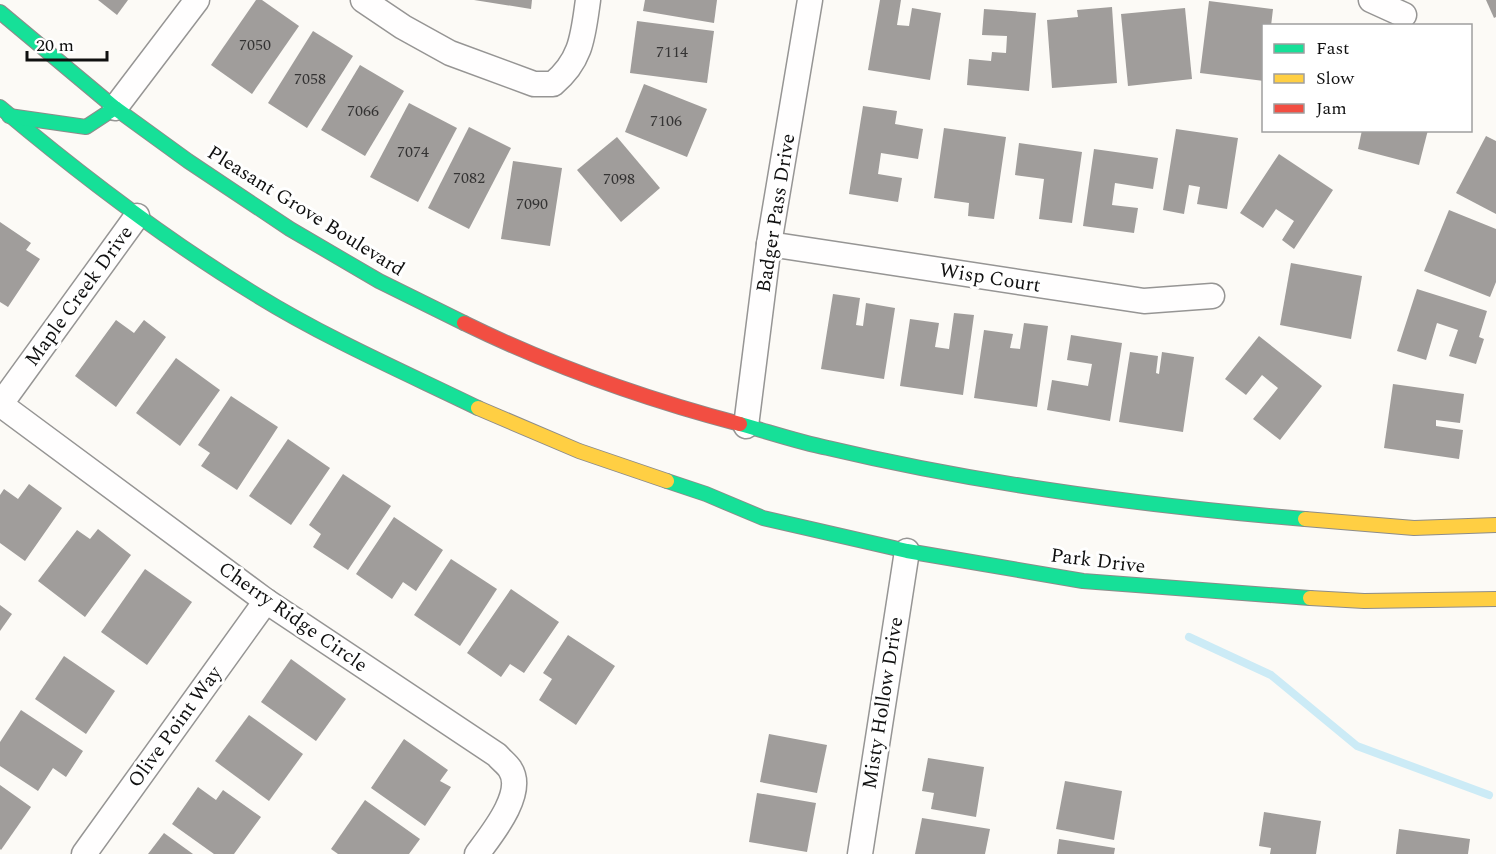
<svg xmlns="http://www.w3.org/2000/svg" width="1496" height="854" viewBox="0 0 1496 854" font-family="Spectral,serif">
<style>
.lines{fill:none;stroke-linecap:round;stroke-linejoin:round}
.stream{stroke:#ccebf6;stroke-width:8}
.building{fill:#a09d9b}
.street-casing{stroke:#969594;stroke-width:27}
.fast-casing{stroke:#8d8c8a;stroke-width:16}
.slow-casing{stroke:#8d8c8a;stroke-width:16}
.jam-casing{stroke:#8d8c8a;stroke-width:16}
.street{stroke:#fffefe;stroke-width:24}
.fast{stroke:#16e098;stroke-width:14}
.slow{stroke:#ffcf43;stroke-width:14}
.jam{stroke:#f24e42;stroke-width:14}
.labels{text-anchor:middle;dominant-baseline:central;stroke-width:6;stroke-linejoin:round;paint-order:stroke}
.number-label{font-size:16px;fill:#343333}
.street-label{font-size:20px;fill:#101010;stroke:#fff}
</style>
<rect width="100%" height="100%" fill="#fcfaf6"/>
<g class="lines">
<polyline class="stream" points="1189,637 1271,675 1357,746 1489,795"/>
</g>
<g class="building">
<polygon points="98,0 128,0 117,15"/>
<polygon points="256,0 262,0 299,26 252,94 211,65"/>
<polygon points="474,0 532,0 531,9"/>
<polygon points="645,0 717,0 714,23 643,11"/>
<polygon points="880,0 901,0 897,25 909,26 912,8 941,13 930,80 868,70"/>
<polygon points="1486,0 1496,0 1496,17 1494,18"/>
<polygon points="1209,1 1273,9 1271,26 1264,26 1264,81 1200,73"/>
<polygon points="1112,7 1117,83 1052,88 1047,20 1078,17 1077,10"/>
<polygon points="1185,8 1192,79 1128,86 1121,14"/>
<polygon points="984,9 1036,13 1029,91 967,85 969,59 991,61 992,52 1006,53 1007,36 982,35"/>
<polygon points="637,21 714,31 707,83 630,73"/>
<polygon points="313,31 353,56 307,128 268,103"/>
<polygon points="360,65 404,91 365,156 321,130"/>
<polygon points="644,84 707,109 687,157 625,132"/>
<polygon points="409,103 457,128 418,202 370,177"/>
<polygon points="863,106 897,111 895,124 923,129 918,159 881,153 878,174 902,178 898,202 849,194"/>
<polygon points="469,127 511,148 469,229 428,208"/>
<polygon points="944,128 1006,137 994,219 968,216 969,203 934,198"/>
<polygon points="1176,129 1238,138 1227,209 1197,204 1200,187 1189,185 1184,214 1163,210"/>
<polygon points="1362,130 1428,130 1419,165 1358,149"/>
<polygon points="1486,136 1496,141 1496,214 1456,193"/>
<polygon points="617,137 660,188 621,222 577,170"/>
<polygon points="1019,143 1082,152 1072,223 1039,219 1044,179 1015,175"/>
<polygon points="1094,149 1158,158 1153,189 1115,183 1112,205 1138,208 1134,233 1083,226"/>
<polygon points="1279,154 1333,190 1294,249 1282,240 1294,221 1276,209 1263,228 1240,213"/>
<polygon points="513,161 562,168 550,246 501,239"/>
<polygon points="1449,210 1496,229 1496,282 1490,297 1424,271"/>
<polygon points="0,222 31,243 26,250 40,259 8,307 0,302"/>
<polygon points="1291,263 1362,276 1351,339 1280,325"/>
<polygon points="1417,289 1487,311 1479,337 1484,339 1476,364 1449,356 1458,330 1437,323 1426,360 1397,351"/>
<polygon points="833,294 860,298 856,325 863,326 866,303 895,308 884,379 821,369"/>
<polygon points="954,313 974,315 963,395 900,386 910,319 939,323 935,347 949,349"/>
<polygon points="116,320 134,333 144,320 166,337 116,407 75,376"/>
<polygon points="1024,323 1048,326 1037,407 974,398 984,330 1013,334 1010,348 1020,349"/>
<polygon points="1071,335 1122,343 1110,421 1047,410 1052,380 1088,386 1092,364 1067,360"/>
<polygon points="1259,336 1322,386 1280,440 1253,419 1278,388 1262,375 1246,395 1225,379"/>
<polygon points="1130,352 1158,356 1156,373 1159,374 1162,352 1194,357 1183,432 1119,422"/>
<polygon points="176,358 220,390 180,446 136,413"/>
<polygon points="1393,384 1464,394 1460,423 1436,420 1436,426 1463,430 1459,459 1384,448"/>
<polygon points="231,396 278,427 237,490 201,466 210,453 198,445"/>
<polygon points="288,439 330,468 291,525 249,496"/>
<polygon points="343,474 391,506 348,570 313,547 321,534 309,525"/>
<polygon points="29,484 62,508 25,561 0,543 0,495 4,489 18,499"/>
<polygon points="394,517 443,550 416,591 403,582 392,599 356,574"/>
<polygon points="98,529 131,555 85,617 38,581 77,530 90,539"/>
<polygon points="451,559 497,589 460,646 414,615"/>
<polygon points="145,569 192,602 147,665 101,632"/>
<polygon points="511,589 559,622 524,673 510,664 501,677 467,653"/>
<polygon points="0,605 12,614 0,631"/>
<polygon points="568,635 615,666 576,725 539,700 552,679 543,673"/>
<polygon points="64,656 115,691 86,734 35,699"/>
<polygon points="291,659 346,699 316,741 261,702"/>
<polygon points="21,710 83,751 66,777 53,768 38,791 0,766 0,742"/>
<polygon points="249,715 303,754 269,801 215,761"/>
<polygon points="769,734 827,745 817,793 760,782"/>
<polygon points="404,739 448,770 440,781 451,787 425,826 371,788"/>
<polygon points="928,758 984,767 976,817 931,809 934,793 922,791"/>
<polygon points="1065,781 1122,791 1114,840 1056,829"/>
<polygon points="0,785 31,807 1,850 0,849"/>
<polygon points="198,787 216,800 223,790 261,817 234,854 214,854 172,824"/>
<polygon points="757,793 816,803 807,852 749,842"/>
<polygon points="365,800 420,839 409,854 338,854 331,849"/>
<polygon points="1264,812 1321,821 1316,854 1270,854 1271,848 1259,846"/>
<polygon points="922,818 990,829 985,854 915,854"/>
<polygon points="1399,829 1470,839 1468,854 1396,854"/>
<polygon points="164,833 193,854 148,854"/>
<polygon points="1059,839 1115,848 1114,854 1057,854"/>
</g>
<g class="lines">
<defs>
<g id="street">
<path d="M 363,0 L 403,27 L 450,53 L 534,84 L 553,84 C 582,60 583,35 588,0"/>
<polyline points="1371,0 1404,15"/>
<polyline points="115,108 197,0"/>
<polyline points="769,244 1144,301 1212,296"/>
<path d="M 0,404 L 266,601 L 497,755 C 501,760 507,764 510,769 C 526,793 491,835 477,854"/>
<polyline points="0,405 137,216"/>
<polyline points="746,426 769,244 810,0"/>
<polyline points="84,854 266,601"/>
<polyline points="860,854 907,551"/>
</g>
<g id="fast">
<polyline points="0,12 115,108 188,161 290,229 379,281 464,323"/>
<path d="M 0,107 C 82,176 166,240 258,296 C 328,339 404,372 478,408"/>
<polyline points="9,116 86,127 115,108"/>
<path d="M 740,424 C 769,432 798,442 828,448 C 984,485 1145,506 1305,519"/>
<polyline points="667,481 706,494 763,518 907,551 1083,581 1310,598"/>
</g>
<g id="slow">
<polyline points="478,408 579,451 667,481"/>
<polyline points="1305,519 1414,528 1496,525"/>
<polyline points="1310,598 1364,601 1496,599"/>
</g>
<path id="jam" d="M 464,323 C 552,366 645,399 740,424"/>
</defs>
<use href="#street" class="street-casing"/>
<use href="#fast" class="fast-casing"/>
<use href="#slow" class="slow-casing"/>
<use href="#jam" class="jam-casing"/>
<use href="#street" class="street"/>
<use href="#fast" class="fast"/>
<use href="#slow" class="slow"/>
<use href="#jam" class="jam"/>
</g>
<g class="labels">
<g class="number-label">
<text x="255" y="45">7050</text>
<text x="672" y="52">7114</text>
<text x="310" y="79">7058</text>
<text x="363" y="111">7066</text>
<text x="666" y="121">7106</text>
<text x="413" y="152">7074</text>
<text x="469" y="178">7082</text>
<text x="619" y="179">7098</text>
<text x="532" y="204">7090</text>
</g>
<g class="street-label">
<text transform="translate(306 211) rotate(32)">Pleasant Grove Boulevard</text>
<text transform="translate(776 213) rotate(-81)">Badger Pass Drive</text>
<text transform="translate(990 278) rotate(9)">Wisp Court</text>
<text transform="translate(79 296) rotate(-54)">Maple Creek Drive</text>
<text transform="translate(1098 561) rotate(7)">Park Drive</text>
<text transform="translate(293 617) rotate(35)">Cherry Ridge Circle</text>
<text transform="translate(883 703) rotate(-81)">Misty Hollow Drive</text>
<text transform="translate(175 727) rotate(-54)">Olive Point Way</text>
</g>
</g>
<rect x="1262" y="24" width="210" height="108" fill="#ffffff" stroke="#9f9f9f" stroke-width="1.5"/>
<rect x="1274" y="44" width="30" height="9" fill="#16e098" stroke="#9f9f9f" stroke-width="1.5"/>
<text x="1316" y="54" font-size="18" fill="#101010">Fast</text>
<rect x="1274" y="74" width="30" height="9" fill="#ffcf43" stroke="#9f9f9f" stroke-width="1.5"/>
<text x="1316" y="84" font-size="18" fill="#101010">Slow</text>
<rect x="1274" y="104" width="30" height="9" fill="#f24e42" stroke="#9f9f9f" stroke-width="1.5"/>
<text x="1316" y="114" font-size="18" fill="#101010">Jam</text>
<path d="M27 51v9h80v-9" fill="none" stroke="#101010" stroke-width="3"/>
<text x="36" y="51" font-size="18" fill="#101010" stroke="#ffffff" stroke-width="4.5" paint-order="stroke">20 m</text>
</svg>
